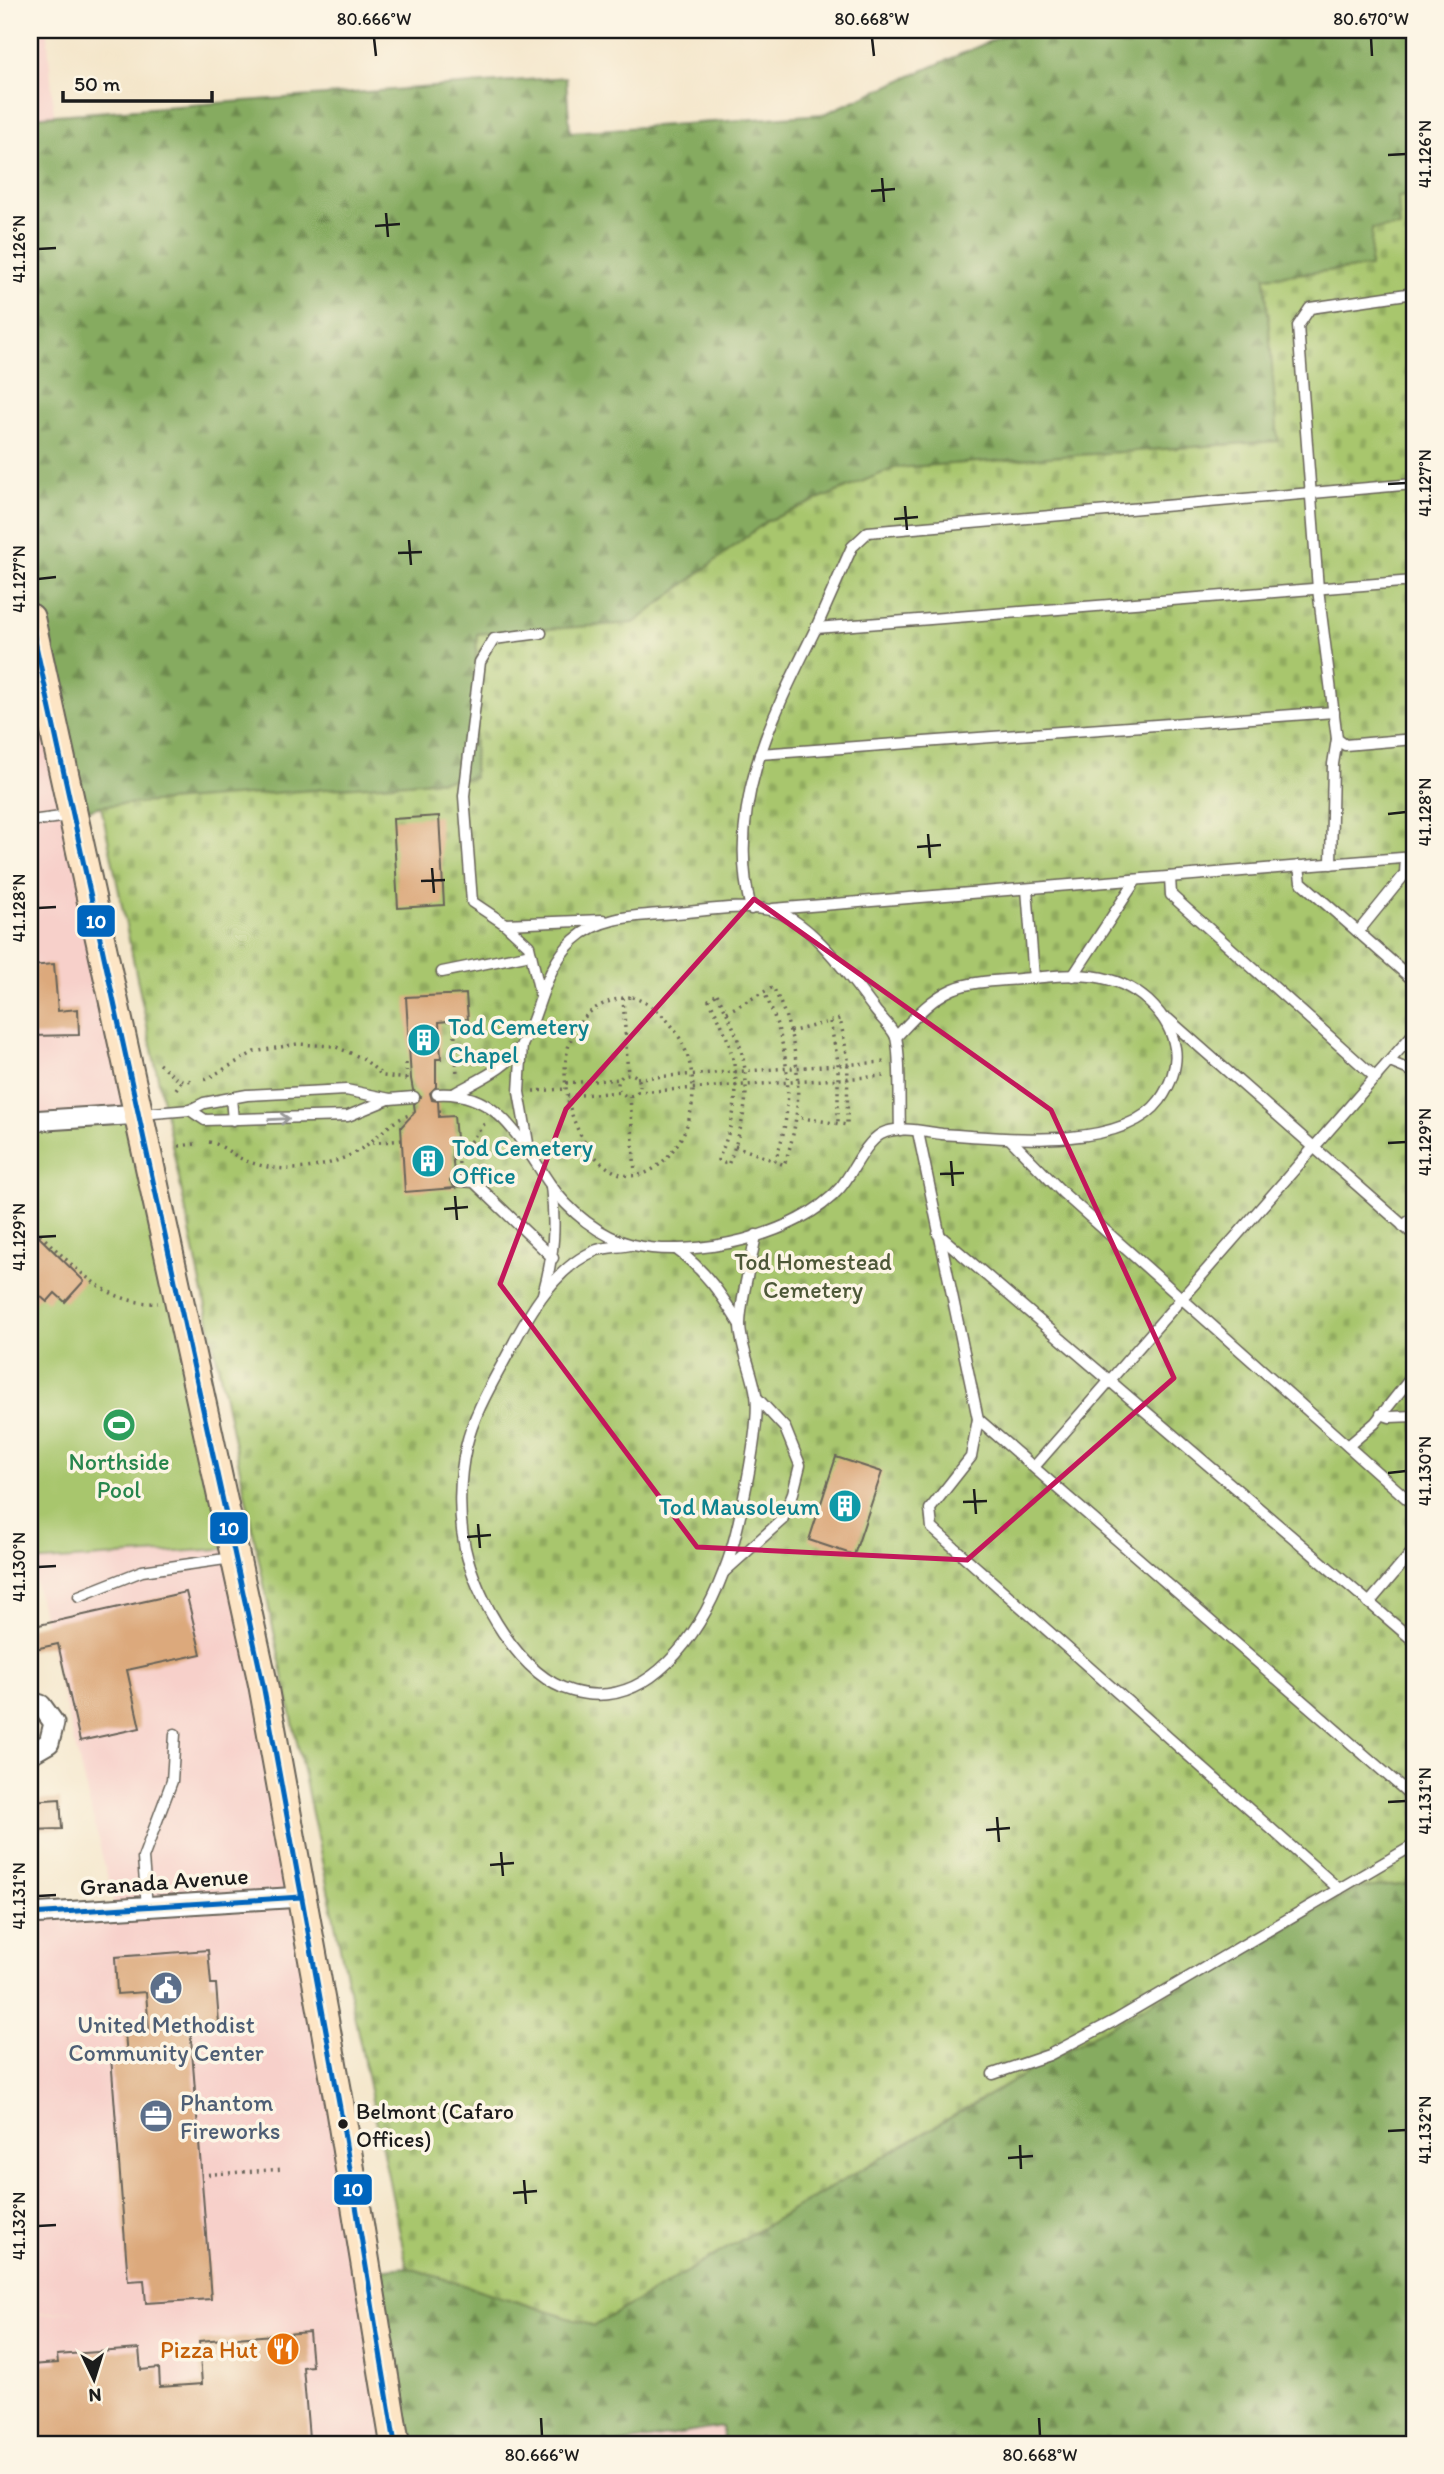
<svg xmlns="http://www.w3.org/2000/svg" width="1444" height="2474" viewBox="0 0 1444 2474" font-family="Itim,sans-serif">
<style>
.built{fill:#f7d0ca}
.grass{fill:#a8c66d;stroke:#627144;stroke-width:2}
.forest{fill:url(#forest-firs);stroke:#51643e;stroke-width:2}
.cemetery{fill:url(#cemetery-stones);stroke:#627144;stroke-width:2}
.building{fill:#dca97b}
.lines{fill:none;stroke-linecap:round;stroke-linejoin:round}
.lane-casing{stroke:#686359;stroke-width:13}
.street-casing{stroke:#686359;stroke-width:23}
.secondary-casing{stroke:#686359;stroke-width:32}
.path{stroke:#686359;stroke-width:3.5;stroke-dasharray:2 5;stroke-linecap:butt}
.lane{stroke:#fff;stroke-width:10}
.street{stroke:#fff;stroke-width:19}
.secondary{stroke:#fde5c5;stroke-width:28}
.bus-1-casing{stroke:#fcf5e5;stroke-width:10}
.bus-1{stroke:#0065bd;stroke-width:5}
.oneway{stroke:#999}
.marked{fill:none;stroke:#c2185b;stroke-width:5;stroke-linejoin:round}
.ticks{fill:none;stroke:#1c1c1c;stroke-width:2.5}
.bus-dot{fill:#1c1c1c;stroke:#fcf5e5;stroke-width:2.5}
.labels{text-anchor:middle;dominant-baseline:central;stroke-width:7;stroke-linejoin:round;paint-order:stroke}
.bus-label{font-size:22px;fill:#1c1c1c;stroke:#fcf5e5;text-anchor:start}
.culture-label{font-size:24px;fill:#0d838f;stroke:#fcf5e5;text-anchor:start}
.park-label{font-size:24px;fill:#4d5838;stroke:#fcf5e5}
.leisure-label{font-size:24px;fill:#27864d;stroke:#fcf5e5}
.street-label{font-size:24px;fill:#1c1c1c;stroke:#fcf5e5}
.service-label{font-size:24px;fill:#4e5e75;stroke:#fcf5e5}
.food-label{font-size:24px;fill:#c56008;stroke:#fcf5e5;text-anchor:end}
.line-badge{stroke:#fcf5e5;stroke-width:2.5}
.badge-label{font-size:19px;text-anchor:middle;font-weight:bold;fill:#fff}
.neatline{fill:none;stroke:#1c1c1c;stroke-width:2.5}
.ticks-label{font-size:18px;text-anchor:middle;fill:#1c1c1c}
</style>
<defs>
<pattern id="forest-firs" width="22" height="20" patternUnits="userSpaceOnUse" patternTransform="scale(1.75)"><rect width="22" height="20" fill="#86ab60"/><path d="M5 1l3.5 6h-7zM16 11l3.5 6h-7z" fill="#6d8a4e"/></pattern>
<pattern id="cemetery-stones" width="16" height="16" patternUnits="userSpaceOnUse" patternTransform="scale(1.75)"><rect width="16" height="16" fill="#a8c66d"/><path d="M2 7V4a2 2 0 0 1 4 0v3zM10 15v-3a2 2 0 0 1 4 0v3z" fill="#90aa5e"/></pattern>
</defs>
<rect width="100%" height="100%" fill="#fcf5e5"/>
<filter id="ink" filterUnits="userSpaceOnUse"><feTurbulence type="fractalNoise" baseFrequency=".0143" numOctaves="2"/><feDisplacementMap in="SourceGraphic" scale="14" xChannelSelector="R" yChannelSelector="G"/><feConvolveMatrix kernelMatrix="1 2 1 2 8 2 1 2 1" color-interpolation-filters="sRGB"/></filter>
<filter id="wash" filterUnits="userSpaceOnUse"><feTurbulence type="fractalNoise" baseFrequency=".00686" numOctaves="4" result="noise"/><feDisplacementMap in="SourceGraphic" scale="28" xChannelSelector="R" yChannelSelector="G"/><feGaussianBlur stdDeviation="1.57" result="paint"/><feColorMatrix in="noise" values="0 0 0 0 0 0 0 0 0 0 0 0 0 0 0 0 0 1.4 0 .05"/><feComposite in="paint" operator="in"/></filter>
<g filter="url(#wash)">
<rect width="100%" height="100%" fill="#f4e6ca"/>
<g class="built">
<polygon points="30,30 47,30 54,115 30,117"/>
<polygon points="30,618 141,1114 30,1121"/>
<polygon points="234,1548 395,2444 30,2444 30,2315 77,2311 30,2313 30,1914 115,1908 30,1562"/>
<polygon points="723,2427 725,2444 619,2444"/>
</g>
<polygon class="grass" points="141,1114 234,1548 30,1562 30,1121"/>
<g class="forest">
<polygon points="1085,30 1414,30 1414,195 1399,197 1400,227 1370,267 1265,277 1279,441 895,468 767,521 634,623 477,634 474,778 101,806 73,815 30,618 30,117 566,77 570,132 824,114 1002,36"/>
<polygon points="1414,1884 1414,2444 725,2444 722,2427 619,2444 395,2444 367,2271 407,2267 594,2326 1040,2065 1359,1888"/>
</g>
<polygon class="cemetery" points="1414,195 1414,1884 1359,1888 1040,2065 594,2326 407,2267 101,806 474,778 477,634 634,623 767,521 895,468 1278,441 1265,277 1370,267 1372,229 1400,227 1398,197"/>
<g id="blocks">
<g class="building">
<polygon points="439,816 444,905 398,908 393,819"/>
<polygon points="54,964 58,1011 78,1009 79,1035 30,1036 30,966"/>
<polygon points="466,994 468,1019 439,1022 441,1059 436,1059 436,1087 430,1093 432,1100 438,1101 439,1117 454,1116 456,1138 451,1138 454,1174 450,1181 455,1188 405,1192 401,1127 415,1112 414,1104 421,1097 413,1090 411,1079 406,997"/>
<polygon points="37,1235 84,1281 65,1302 55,1293 47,1302 40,1296 30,1307 30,1243"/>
<polygon points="836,1457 882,1472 854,1555 809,1540"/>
<polygon points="186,1592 201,1654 127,1670 140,1728 80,1741 58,1644 30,1650 30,1627"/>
<polygon points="60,1799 62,1829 30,1830 30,1801"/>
<polygon points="208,1950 211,1984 216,1984 219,2023 190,2025 211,2299 146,2303 144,2280 128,2281 111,2057 127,2056 125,2033 149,2031 146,1992 117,1994 115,1957"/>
<polygon points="309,2332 312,2366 303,2367 309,2438 220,2444 30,2444 30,2365 58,2363 57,2355 139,2349 141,2370 159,2368 160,2387 202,2384 199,2341"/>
</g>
</g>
</g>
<g filter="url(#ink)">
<use href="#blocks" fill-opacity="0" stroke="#686359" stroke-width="2"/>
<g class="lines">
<defs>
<g id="lane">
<polyline points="1414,293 1310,308 1298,326 1318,589 1337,739 1345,745 1414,739"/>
<polyline points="816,628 852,547 868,532 1414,484"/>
<polyline points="760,754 1334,712"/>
<polyline points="30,821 69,816"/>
<polyline points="1331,864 1333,764 1337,739"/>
<polyline points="1299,866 1301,882 1414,981"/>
<polyline points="1170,877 1171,895 1376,1078"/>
<polyline points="1027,889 1034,978"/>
<path d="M 751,909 C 725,807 772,717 816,628 L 1414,581"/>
<polyline points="773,909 1414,857"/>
<polyline points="505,924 603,920"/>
<polyline points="1358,932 1405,874 1406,858"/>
<polyline points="442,972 531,954"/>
<polyline points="1073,976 1136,880"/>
<polyline points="540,993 529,946 505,924 472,902 464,796 480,662 494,639 541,633"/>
<polyline points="1168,1019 1414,1235"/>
<polyline points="522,1044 519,1092 528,1143"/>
<polyline points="1390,1062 1414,1072"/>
<path d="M 455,1093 C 478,1080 510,1067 523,1043 C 541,1010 544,967 574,940 C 601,915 640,916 675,913 C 705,911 740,904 770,910 C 810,918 851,979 875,1010 C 881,1018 890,1026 895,1035 C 901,1047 899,1112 900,1130"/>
<path d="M 437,1094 C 499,1090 520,1141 550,1184 C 568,1211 601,1237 633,1245 C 694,1259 798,1236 840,1188 C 853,1173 864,1144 881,1134 C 898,1125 925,1132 942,1134 C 1000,1138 1122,1152 1160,1100 C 1170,1086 1178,1066 1175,1048 C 1172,1028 1162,1014 1148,1001 C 1110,967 1067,975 1020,979 C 998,981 972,981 953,989 C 930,999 913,1019 896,1037"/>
<polyline points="231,1098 233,1120"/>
<polyline points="190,1110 205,1120 348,1116 389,1099"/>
<polyline points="141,1114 190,1110 204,1103 247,1095 346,1090 390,1099 414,1097"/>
<polyline points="918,1132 978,1419 971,1457 930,1509 932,1528 1339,1889"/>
<polyline points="1010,1139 1063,1193 1414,1505"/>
<polyline points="457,1181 474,1182 553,1258"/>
<polyline points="1403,1226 1414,1217"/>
<polyline points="938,1234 1414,1641"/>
<path d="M 630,1245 C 620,1247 607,1247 597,1250 C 556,1266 529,1313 510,1350 C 493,1382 474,1412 466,1447 C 459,1478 458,1516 465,1548 C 476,1598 520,1677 572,1691 C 649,1713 701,1632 724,1571 C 737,1541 761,1426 756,1395 C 753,1372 740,1347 740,1324 C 741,1295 751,1263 756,1235"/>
<path d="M 676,1249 C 705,1270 721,1294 740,1325"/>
<path d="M 543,1294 C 554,1255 556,1225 551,1186"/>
<polyline points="1381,1414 1390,1417 1414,1416"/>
<polyline points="978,1419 1414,1798"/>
<polyline points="1348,1446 1375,1423 1414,1374"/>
<polyline points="1034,1467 1414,1033"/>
<polyline points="724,1572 782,1520 793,1493 800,1465 785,1428 757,1398"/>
<polyline points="79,1596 142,1571 232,1558"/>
<polyline points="1369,1603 1414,1550"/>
<polyline points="147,1907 143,1858 172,1781 175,1734"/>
<polyline points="993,2074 1049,2055 1114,2021 1414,1845"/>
</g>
<g id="street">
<polyline points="30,1121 141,1114"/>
<polyline points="30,1702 41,1705 54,1723 49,1743 30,1754"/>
<polyline points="30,1914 301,1897"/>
</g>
<polyline id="secondary" points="30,618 263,1684 340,2108 395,2444"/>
</defs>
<use href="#lane" class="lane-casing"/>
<use href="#street" class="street-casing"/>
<use href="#secondary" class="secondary-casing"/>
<g class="path">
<path d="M 717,994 C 752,1057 755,1098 728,1165 L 718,1160 C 745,1100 741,1056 709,1000 Z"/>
<path d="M 632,997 C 689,1016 710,1094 678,1143 C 598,1265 495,1007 632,997 Z"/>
<polyline points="623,998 628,1075"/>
<path d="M 727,1012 L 773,987 C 801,1042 806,1107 784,1165 L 775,1161"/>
<polyline points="454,1021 457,1074"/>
<polyline points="830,1022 838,1061 838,1124"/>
<polyline points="790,1032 840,1019 848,1059 847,1125 796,1117"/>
<polyline points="406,1063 407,1079"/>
<polyline points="159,1064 177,1079 192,1081"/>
<circle cx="629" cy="1085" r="11"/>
<polyline points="637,1078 885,1062"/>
<polyline points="205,1080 254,1052 297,1044 334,1046 364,1059 383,1076 407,1079"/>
<polyline points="566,1083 620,1079"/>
<polyline points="176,1089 182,1081"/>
<polyline points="533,1091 566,1089"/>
<polyline points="637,1092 885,1076"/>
<polyline points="567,1096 621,1092"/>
<polyline points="630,1096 635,1173"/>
<polyline points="439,1111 445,1112"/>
<path d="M 209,1142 C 221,1144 231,1154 242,1159 C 278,1175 322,1171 356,1152 C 378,1140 388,1120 413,1114"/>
<polyline points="372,1143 402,1140"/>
<polyline points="179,1146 195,1144"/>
<path d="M 735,1146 L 775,1161 C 796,1104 790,1047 764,992"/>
<polyline points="452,1148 465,1148 485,1123"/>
<polyline points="458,1148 459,1166"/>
<path d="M 30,1225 C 68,1259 103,1306 158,1303"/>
<polyline points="201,2175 283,2169"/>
</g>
<use href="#lane" class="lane"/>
<use href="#street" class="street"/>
<use href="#secondary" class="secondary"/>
<defs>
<g id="bus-1">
<polyline points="30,618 263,1684 340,2108 395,2444"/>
<polyline points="30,1914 301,1897"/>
</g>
</defs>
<use href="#bus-1" class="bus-1-casing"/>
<use href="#bus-1" class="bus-1"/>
</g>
<defs><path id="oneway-shaft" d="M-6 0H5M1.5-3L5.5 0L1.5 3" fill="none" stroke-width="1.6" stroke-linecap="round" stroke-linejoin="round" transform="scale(1.75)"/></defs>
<use class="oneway" href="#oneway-shaft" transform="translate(279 1119) rotate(-3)"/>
</g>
<path class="marked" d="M 754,899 L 1051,1110 L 1174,1378 L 967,1560 L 697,1547 L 500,1284 L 566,1109 Z"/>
<path class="ticks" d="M 374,38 L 376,56M 872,38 L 874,56M 1371,38 L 1372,56M 1388,155 L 1406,154M 882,178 L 884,202M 871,191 L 895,189M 386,213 L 388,237M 375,226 L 400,224M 38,249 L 56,248M 1388,484 L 1406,483M 905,506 L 907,530M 894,519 L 918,517M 409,540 L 411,565M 398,553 L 422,552M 38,579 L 56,577M 1388,814 L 1406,812M 928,834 L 930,858M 917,847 L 941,845M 432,868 L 434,893M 421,881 L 445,880M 38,908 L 56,907M 1388,1143 L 1406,1142M 951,1161 L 953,1186M 940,1174 L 964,1173M 455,1196 L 457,1220M 444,1209 L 468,1207M 38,1237 L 56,1236M 1388,1473 L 1406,1471M 974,1489 L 976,1514M 963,1502 L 987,1501M 478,1524 L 480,1548M 467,1537 L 491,1535M 38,1567 L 56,1566M 1388,1802 L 1406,1801M 997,1817 L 999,1842M 986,1830 L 1010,1828M 501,1852 L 503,1876M 490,1865 L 514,1863M 38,1896 L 56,1895M 1388,2131 L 1406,2130M 1020,2145 L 1021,2169M 1008,2158 L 1033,2156M 524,2180 L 526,2204M 513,2193 L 537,2191M 38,2226 L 56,2225M 541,2418 L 542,2436M 1039,2418 L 1040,2436"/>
<defs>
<symbol id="building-disc" viewBox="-11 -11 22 22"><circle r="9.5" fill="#0f9aa8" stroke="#fcf5e5"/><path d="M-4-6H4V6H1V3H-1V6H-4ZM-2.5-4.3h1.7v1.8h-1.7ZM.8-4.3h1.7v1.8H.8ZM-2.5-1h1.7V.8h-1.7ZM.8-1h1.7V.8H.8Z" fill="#fff"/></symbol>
<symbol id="stadium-disc" viewBox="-11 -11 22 22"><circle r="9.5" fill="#2e9e5b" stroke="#fcf5e5"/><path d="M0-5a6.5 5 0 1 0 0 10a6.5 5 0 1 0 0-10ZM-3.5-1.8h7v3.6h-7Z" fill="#fff"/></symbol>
<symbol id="civic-disc" viewBox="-11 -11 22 22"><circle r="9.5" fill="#5c6f8a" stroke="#fcf5e5"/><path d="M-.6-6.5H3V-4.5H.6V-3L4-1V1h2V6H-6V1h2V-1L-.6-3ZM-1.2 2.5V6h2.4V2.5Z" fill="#fff"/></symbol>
<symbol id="office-disc" viewBox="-11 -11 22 22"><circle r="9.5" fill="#5c6f8a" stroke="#fcf5e5"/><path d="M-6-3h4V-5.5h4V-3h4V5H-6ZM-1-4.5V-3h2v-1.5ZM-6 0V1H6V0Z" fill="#fff"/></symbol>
<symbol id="restaurant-disc" viewBox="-11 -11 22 22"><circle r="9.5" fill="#e8710a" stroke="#fcf5e5"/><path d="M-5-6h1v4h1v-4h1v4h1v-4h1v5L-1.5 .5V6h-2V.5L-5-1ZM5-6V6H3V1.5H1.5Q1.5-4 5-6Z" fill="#fff"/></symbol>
</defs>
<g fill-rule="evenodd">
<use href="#building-disc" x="405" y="1021" width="38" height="38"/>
<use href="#building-disc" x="409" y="1142" width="38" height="38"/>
<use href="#stadium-disc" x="100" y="1406" width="38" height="38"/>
<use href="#building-disc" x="826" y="1487" width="38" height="38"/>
<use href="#civic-disc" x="147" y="1969" width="38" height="38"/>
<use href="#office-disc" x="137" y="2097" width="38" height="38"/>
<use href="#restaurant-disc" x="264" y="2330" width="38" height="38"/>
</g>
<circle class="bus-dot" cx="343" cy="2124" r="6"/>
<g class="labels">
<g class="bus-label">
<text x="356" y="2111">Belmont (Cafaro<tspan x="356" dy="28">Offices)</tspan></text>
</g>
<g class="culture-label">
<text x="448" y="1026">Tod Cemetery<tspan x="448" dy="28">Chapel</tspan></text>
<text x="452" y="1147">Tod Cemetery<tspan x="452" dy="28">Office</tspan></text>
<text x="820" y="1506" text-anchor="end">Tod Mausoleum</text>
</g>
<g class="park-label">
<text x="813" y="1261">Tod Homestead<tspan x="813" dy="28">Cemetery</tspan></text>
</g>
<g class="leisure-label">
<text x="119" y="1461">Northside<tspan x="119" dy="28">Pool</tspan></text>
</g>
<g class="street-label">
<text transform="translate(164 1881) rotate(-4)">Granada Avenue</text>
</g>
<g class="service-label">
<text x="166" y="2024">United Methodist<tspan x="166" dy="28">Community Center</tspan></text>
<text x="180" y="2102" text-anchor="start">Phantom<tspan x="180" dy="28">Fireworks</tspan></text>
</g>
<g class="food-label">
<text x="258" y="2349">Pizza Hut</text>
</g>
</g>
<g class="line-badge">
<rect x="76" y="904" width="40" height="34" rx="7" fill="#0065bd"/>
<rect x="209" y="1511" width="40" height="34" rx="7" fill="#0065bd"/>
<rect x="333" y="2173" width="40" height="33" rx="7" fill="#0065bd"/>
</g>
<g class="badge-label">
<text x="96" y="928">10</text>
<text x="229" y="1535">10</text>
<text x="353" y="2196">10</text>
</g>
<rect width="1444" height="2474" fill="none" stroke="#fcf5e5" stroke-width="77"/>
<g transform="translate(94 2379) rotate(176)" stroke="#fcf5e5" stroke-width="5" paint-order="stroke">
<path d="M0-5L12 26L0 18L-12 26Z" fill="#1c1c1c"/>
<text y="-10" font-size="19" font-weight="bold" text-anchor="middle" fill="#1c1c1c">N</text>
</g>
<path d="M63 91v10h149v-10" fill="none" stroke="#1c1c1c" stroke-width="3.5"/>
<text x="74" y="91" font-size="21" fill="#1c1c1c" stroke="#fcf5e5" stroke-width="5" paint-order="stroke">50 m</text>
<rect x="38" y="38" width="1368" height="2398" class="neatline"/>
<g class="ticks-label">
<text x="374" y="25">80.666°W</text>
<text x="872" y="25">80.668°W</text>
<text x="1371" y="25">80.670°W</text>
<text transform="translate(1425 154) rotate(-90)" y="6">41.126°N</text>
<text transform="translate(19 249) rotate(-90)" y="6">41.126°N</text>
<text transform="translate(1425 483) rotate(-90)" y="6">41.127°N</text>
<text transform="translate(19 579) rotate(-90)" y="6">41.127°N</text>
<text transform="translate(1425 812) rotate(-90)" y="6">41.128°N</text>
<text transform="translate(19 908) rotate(-90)" y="6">41.128°N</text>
<text transform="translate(1425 1142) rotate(-90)" y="6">41.129°N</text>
<text transform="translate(19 1237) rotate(-90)" y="6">41.129°N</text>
<text transform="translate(1425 1471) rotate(-90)" y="6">41.130°N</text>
<text transform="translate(19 1567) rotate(-90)" y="6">41.130°N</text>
<text transform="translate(1425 1801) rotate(-90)" y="6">41.131°N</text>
<text transform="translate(19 1896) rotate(-90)" y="6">41.131°N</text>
<text transform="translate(1425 2130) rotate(-90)" y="6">41.132°N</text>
<text transform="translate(19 2226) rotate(-90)" y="6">41.132°N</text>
<text x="542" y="2461">80.666°W</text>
<text x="1040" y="2461">80.668°W</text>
</g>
</svg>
